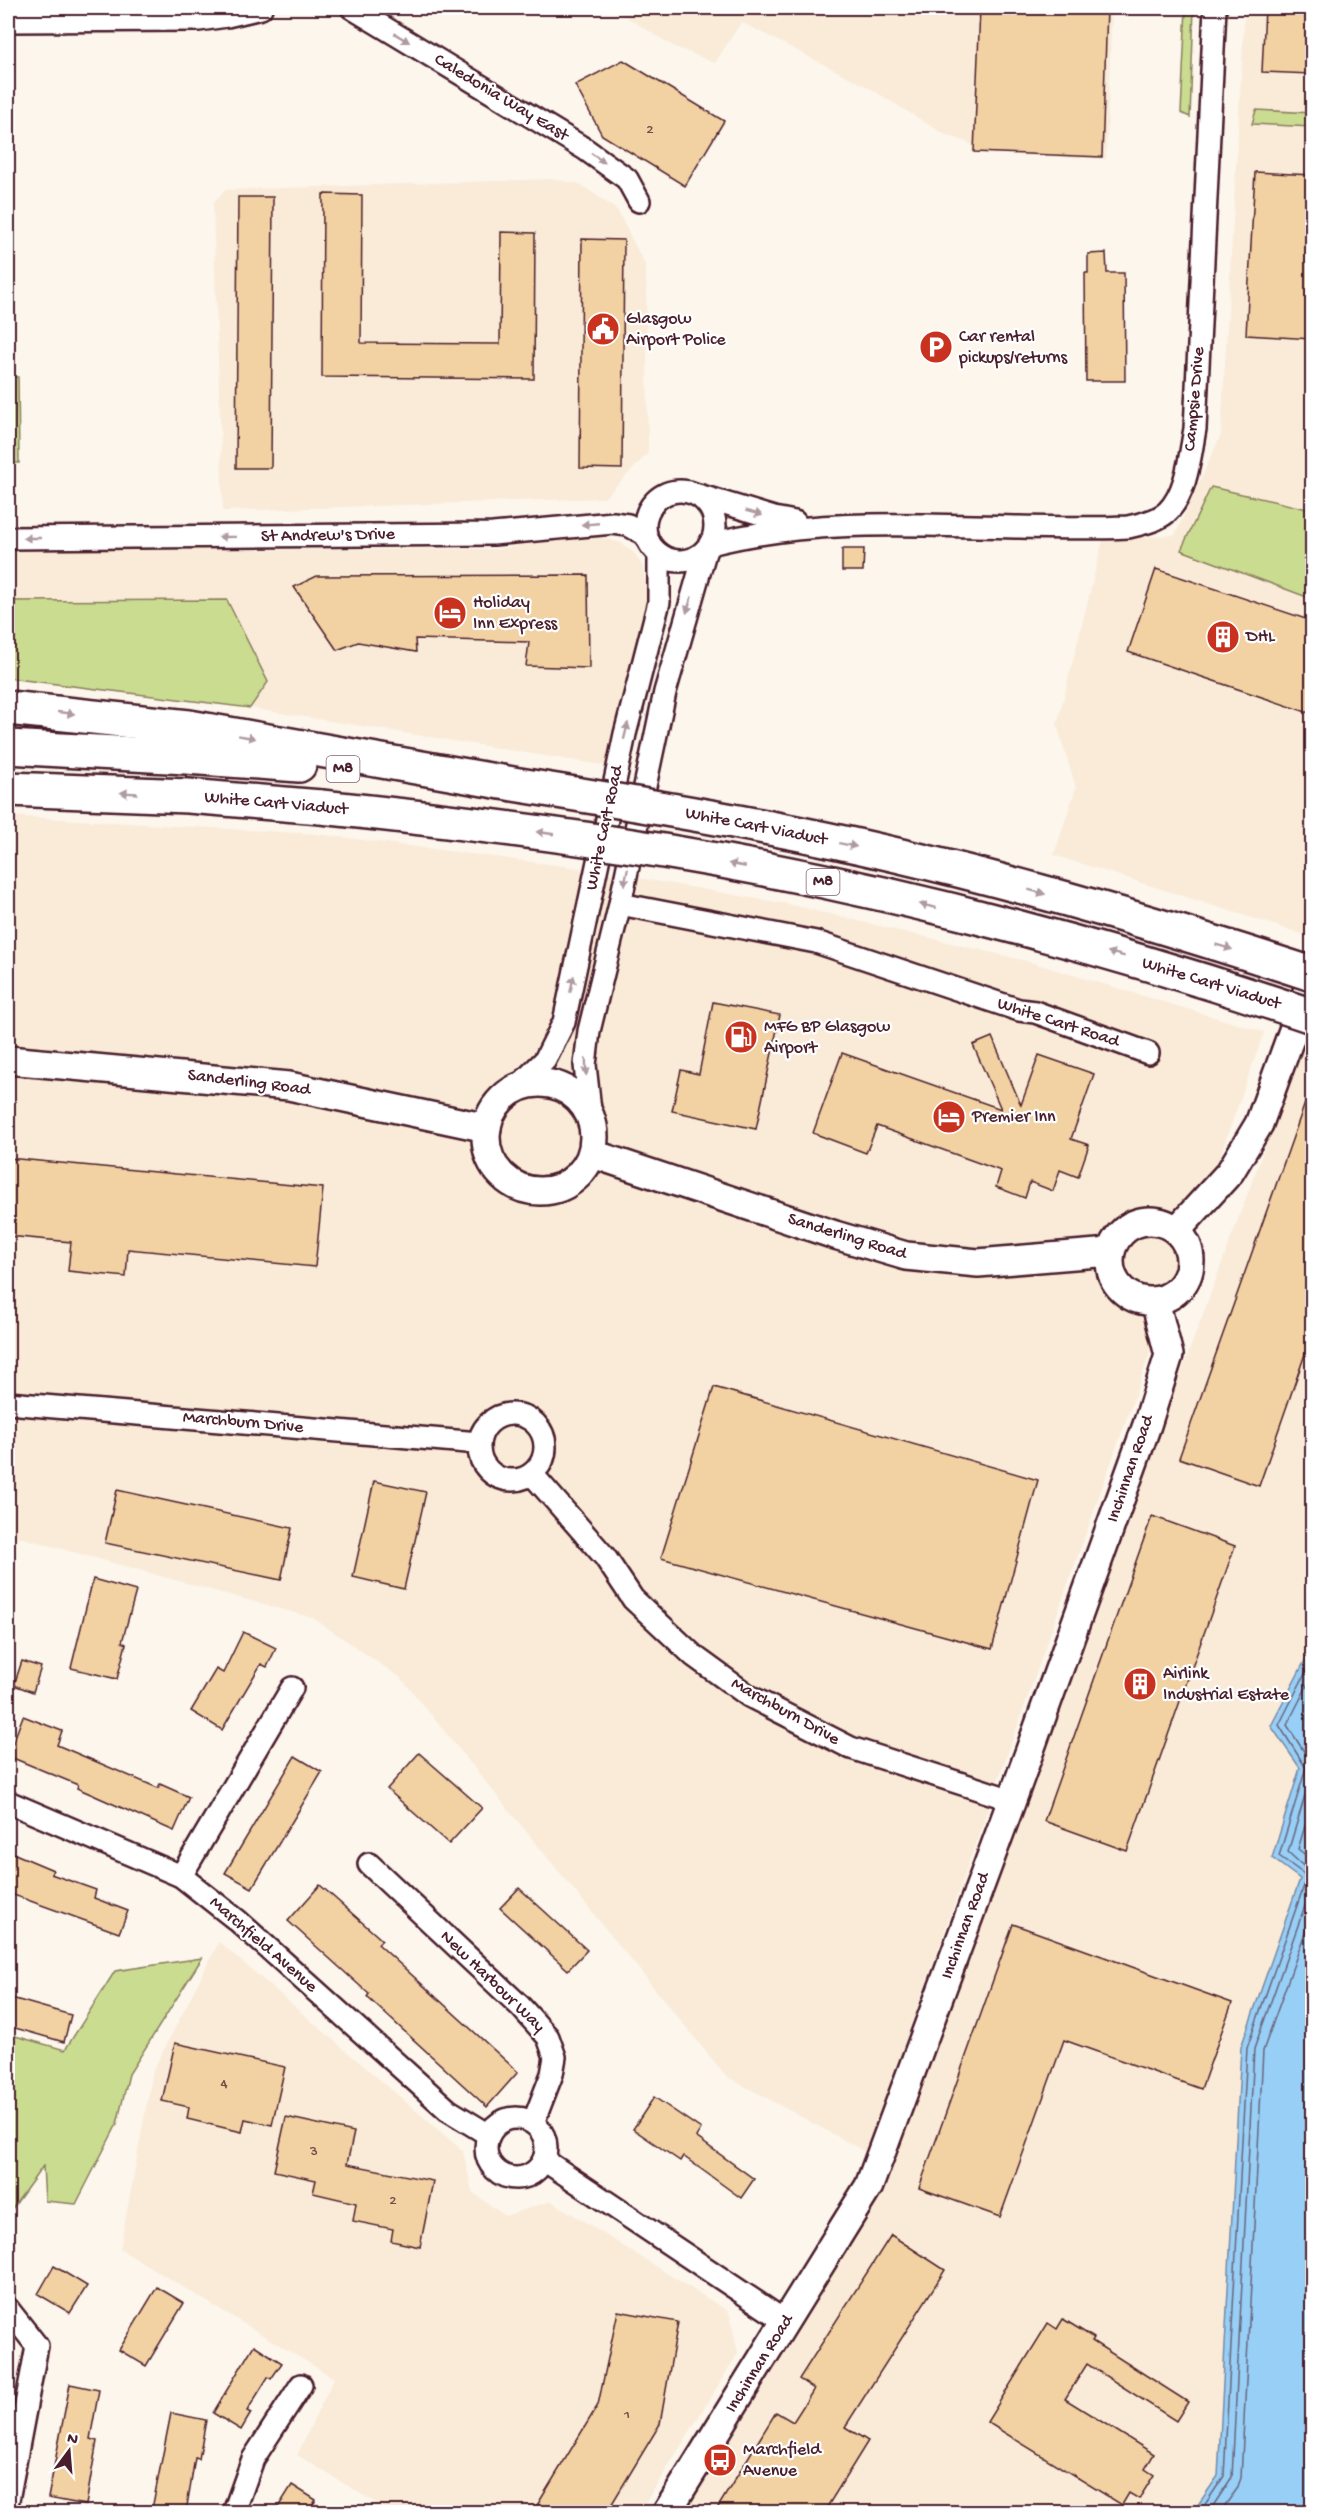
<svg xmlns="http://www.w3.org/2000/svg" width="1320" height="2520" viewBox="0 0 1320 2520" font-family="'Gochi Hand',sans-serif">
<style>
.built{fill:#f9ebd7}
.green{fill:#cadc90;stroke:#8a7e5e;stroke-width:1.5}
.water{fill:#97cff6;stroke:#7889a5;stroke-width:1.5}
.lines{fill:none;stroke-linecap:round;stroke-linejoin:round}
.shore{stroke:#69657c;stroke-width:1.5}
.building{fill:#f2d1a3;stroke:#4a1f2b;stroke-width:1.5}
.minor-casing{stroke:#4a1f2b;stroke-width:26}
.tertiary-casing{stroke:#4a1f2b;stroke-width:32}
.motorway-casing{stroke:#4a1f2b;stroke-width:38}
.minor{stroke:#fff;stroke-width:21}
.tertiary{stroke:#fff;stroke-width:27}
.motorway{stroke:#fff;stroke-width:33}
.motorway-bridge-casing{stroke:#4a1f2b;stroke-width:38;stroke-linecap:butt}
.motorway-bridge{stroke:#fff;stroke-width:33}
.oneway{fill:#ae9aa0}
.labels{text-anchor:middle;dominant-baseline:central;stroke-width:4.5;stroke-linejoin:round;paint-order:stroke}
.number-label{font-size:15px;fill:#744c49}
.shield{fill:#fff;stroke:#80626b;stroke-width:1.5}
.shield-label{font-size:16px;font-weight:bold;fill:#4a1f2b}
.street-label{font-size:18px;fill:#4a1f2b;stroke:#fff}
.poi-label{font-size:18px;fill:#4a1f2b;stroke:#fff;text-anchor:start}
</style>
<rect width="100%" height="100%" fill="#fcf6ed"/>
<filter id="ink" filterUnits="userSpaceOnUse"><feTurbulence type="fractalNoise" baseFrequency=".0167" numOctaves="2"/><feDisplacementMap in="SourceGraphic" scale="12" xChannelSelector="R" yChannelSelector="G"/><feConvolveMatrix kernelMatrix="1 2 1 2 8 2 1 2 1" color-interpolation-filters="sRGB"/></filter>
<g filter="url(#ink)">
<g class="built">
<polygon points="612,8 1112,8 1106,159 972,153 972,144 944,134 866,86 741,22 715,63 673,46"/>
<polygon points="1245,8 1312,8 1312,937 1054,855 1076,788 1057,725 1103,540 1175,535 1221,435"/>
<polygon points="551,179 580,184 617,210 646,267 648,453 631,471 604,498 223,511 213,204 225,190"/>
<polygon points="590,534 621,543 635,554 643,567 648,595 646,619 628,676 608,766 250,708 268,682 227,600 8,601 8,550 499,549"/>
<polygon points="8,816 316,834 586,869 787,904 1026,961 1264,1032 866,2152 726,2076 401,1678 313,1618 8,1534"/>
<polygon points="1305,1039 1312,1042 1312,1647 1271,1726 1300,1768 1272,1858 1301,1879 1241,2047 1218,2476 1193,2512 679,2512 875,2198"/>
<polygon points="219,1942 463,2151 472,2192 505,2216 551,2201 729,2312 738,2353 640,2512 391,2512 297,2455 334,2378 120,2249 153,2071"/>
</g>
<g class="green">
<polygon points="1186,8 1194,8 1190,117 1181,113"/>
<polygon points="1256,110 1312,113 1312,127 1252,124"/>
<polygon points="8,377 18,377 19,463 8,463"/>
<polygon points="1211,487 1312,510 1312,599 1181,550"/>
<polygon points="227,600 268,682 250,708 8,678 8,601"/>
<polygon points="202,1958 129,2074 117,2124 76,2204 45,2201 43,2166 12,2209 11,2259 8,2272 8,2034 65,2050 115,1971"/>
</g>
<polygon class="water" points="1312,1647 1312,2512 1193,2512 1218,2476 1241,2047 1300,1879 1272,1858 1300,1768 1271,1726"/>
<g class="lines">
<g class="shore">
<polyline points="1312,1676 1287,1725 1312,1764"/>
<polyline points="1312,1773 1288,1852 1312,1874"/>
<polyline points="1312,1803 1298,1849 1312,1860"/>
<polyline points="1200,2512 1224,2476 1247,2048 1306,1880 1304,1874 1279,1856 1306,1768 1279,1725 1312,1660"/>
<polyline points="1209,2512 1232,2477 1254,2049 1312,1886"/>
<polyline points="1220,2512 1237,2489 1241,2478 1263,2051 1312,1913"/>
</g>
</g>
<g class="building">
<polygon points="980,8 1107,8 1102,157 974,152"/>
<polygon points="1265,8 1312,8 1312,74 1262,72"/>
<polygon points="623,60 724,121 685,186 602,135 575,85"/>
<polygon points="1255,172 1312,175 1312,339 1246,335"/>
<polygon points="323,194 362,195 361,343 500,344 501,232 535,233 534,379 322,377"/>
<polygon points="238,197 273,197 271,468 236,468"/>
<polygon points="582,239 624,240 622,469 580,468"/>
<polygon points="1106,253 1107,273 1124,273 1125,381 1086,381 1085,273 1088,273 1088,254"/>
<polygon points="842,549 864,549 863,571 842,571"/>
<polygon points="1156,569 1312,621 1312,714 1128,652"/>
<polygon points="588,575 589,668 526,666 529,642 415,639 416,652 358,642 337,650 294,587 317,576"/>
<polygon points="713,1002 780,1015 756,1129 672,1111 681,1070 699,1074"/>
<polygon points="992,1037 1021,1105 1039,1055 1094,1074 1071,1139 1089,1145 1078,1177 1060,1170 1053,1191 1030,1182 1025,1198 996,1187 1001,1171 877,1126 866,1153 813,1133 842,1053 1001,1109 973,1045"/>
<polygon points="1310,1089 1312,1089 1312,1334 1259,1486 1179,1458"/>
<polygon points="8,1158 323,1188 315,1267 128,1249 126,1277 68,1271 71,1242 8,1236"/>
<polygon points="714,1387 1038,1480 992,1649 661,1558"/>
<polygon points="374,1481 426,1492 404,1589 353,1577"/>
<polygon points="117,1490 292,1528 281,1580 105,1543"/>
<polygon points="1152,1516 1235,1546 1127,1851 1044,1821"/>
<polygon points="93,1579 136,1591 122,1642 126,1644 117,1679 71,1668"/>
<polygon points="243,1632 276,1648 267,1667 261,1664 222,1730 191,1711 216,1669 223,1673"/>
<polygon points="22,1661 41,1667 33,1692 14,1685"/>
<polygon points="23,1716 62,1731 57,1745 158,1788 160,1784 189,1797 174,1831 77,1788 78,1785 8,1756"/>
<polygon points="419,1753 482,1808 449,1844 387,1789"/>
<polygon points="295,1756 322,1772 252,1888 225,1873"/>
<polygon points="8,1851 53,1870 51,1874 96,1890 94,1898 128,1911 119,1933 8,1893"/>
<polygon points="320,1885 382,1940 378,1944 518,2072 487,2107 367,1997 369,1994 288,1921"/>
<polygon points="519,1888 587,1950 568,1970 500,1908"/>
<polygon points="1013,1924 1232,2003 1201,2089 1064,2040 1000,2217 919,2188"/>
<polygon points="8,1997 71,2015 64,2042 8,2026"/>
<polygon points="175,2043 285,2067 272,2125 245,2119 242,2132 187,2119 189,2107 162,2101"/>
<polygon points="654,2097 701,2129 696,2137 754,2179 741,2198 683,2156 680,2161 633,2129"/>
<polygon points="286,2117 354,2132 347,2164 433,2181 420,2247 391,2241 393,2229 353,2221 356,2203 313,2193 316,2180 274,2171"/>
<polygon points="891,2235 945,2270 845,2427 868,2441 824,2512 715,2512 776,2412 793,2422 814,2389 799,2379"/>
<polygon points="54,2266 87,2286 70,2313 38,2294"/>
<polygon points="157,2287 184,2303 146,2366 119,2350"/>
<polygon points="618,2311 678,2322 660,2424 607,2512 533,2512 598,2405"/>
<polygon points="1063,2319 1094,2338 1092,2341 1188,2402 1176,2421 1087,2364 1065,2399 1154,2454 1145,2469 1154,2475 1139,2499 1129,2493 1122,2505 987,2422 1048,2323 1057,2329"/>
<polygon points="254,2345 282,2363 271,2379 268,2377 247,2411 251,2413 241,2430 213,2413"/>
<polygon points="70,2384 99,2390 90,2439 97,2441 86,2505 48,2498"/>
<polygon points="171,2413 206,2420 199,2459 195,2458 186,2512 152,2509"/>
<polygon points="292,2485 316,2500 308,2512 275,2512"/>
</g>
<g class="lines">
<defs>
<g id="minor">
<polyline points="352,8 585,149 627,179 639,201"/>
<polyline points="8,21 199,20 227,16 261,8"/>
<circle cx="680" cy="526" r="35"/>
<polyline points="698,495 774,518 795,522"/>
<polyline points="8,538 493,534 613,523 628,525 646,535"/>
<path d="M 710,544 C 845,509 991,533 1128,527 C 1141,524 1157,521 1167,512 C 1187,493 1190,455 1195,429 L 1215,8"/>
<polyline points="620,904 816,942 1019,1010 1035,1012 1148,1053"/>
<polyline points="517,1088 545,1060 564,1022 625,734 659,602 659,554"/>
<polyline points="591,1119 585,1065 589,1031 620,904 665,692 706,549"/>
<polyline points="8,1403 479,1443"/>
<circle cx="512" cy="1447" r="33"/>
<polyline points="532,1474 605,1557 633,1599 694,1656 749,1696 851,1748 1012,1800"/>
<polyline points="8,1802 181,1876 238,1921 448,2110 489,2135"/>
<polyline points="369,1864 520,2006 548,2037 555,2057 552,2074 533,2123"/>
<polyline points="181,1876 292,1688"/>
<circle cx="516" cy="2148" r="30"/>
<polyline points="544,2160 786,2322"/>
<polyline points="8,2309 37,2346 8,2500"/>
<polyline points="234,2512 253,2459 301,2385"/>
</g>
<g id="tertiary">
<polyline points="8,1060 289,1086 487,1128"/>
<circle cx="540" cy="1137" r="54"/>
<polyline points="593,1154 835,1235 906,1256 978,1263 1110,1252"/>
<circle cx="1150" cy="1261" r="40"/>
<polyline points="1177,1230 1230,1172 1259,1124 1312,978"/>
<polyline points="667,2512 869,2186 1012,1800 1147,1425 1169,1355 1155,1301"/>
</g>
<g id="motorway">
<polyline points="8,708 189,727 501,782"/>
<polyline points="8,747 186,757 299,765"/>
<polyline points="8,789 188,796 321,807"/>
</g>
</defs>
<use href="#minor" class="minor-casing"/>
<use href="#tertiary" class="tertiary-casing"/>
<use href="#motorway" class="motorway-casing"/>
<use href="#minor" class="minor"/>
<use href="#tertiary" class="tertiary"/>
<use href="#motorway" class="motorway"/>
<defs>
<g id="motorway-bridge">
<path d="M 501,782 C 589,796 678,810 765,827 C 950,862 1134,916 1312,974"/>
<path d="M 321,807 C 438,819 554,833 670,852 C 888,888 1104,946 1312,1016"/>
</g>
</defs>
<use href="#motorway-bridge" class="motorway-bridge-casing"/>
<use href="#motorway-bridge" class="motorway-bridge"/>
</g>
<defs><path id="oneway-solid" d="M-6-.8H1V-3.2L6.5 0L1 3.2V.8H-6Z" transform="scale(1.5)"/></defs>
<g class="oneway">
<use href="#oneway-solid" transform="translate(402 38) rotate(31)"/>
<use href="#oneway-solid" transform="translate(598 158) rotate(35)"/>
<use href="#oneway-solid" transform="translate(754 513) rotate(16)"/>
<use href="#oneway-solid" transform="translate(590 524) rotate(175)"/>
<use href="#oneway-solid" transform="translate(227 537) rotate(179)"/>
<use href="#oneway-solid" transform="translate(32 538) rotate(180)"/>
<use href="#oneway-solid" transform="translate(689 605) rotate(107)"/>
<use href="#oneway-solid" transform="translate(66 713) rotate(6)"/>
<use href="#oneway-solid" transform="translate(626 731) rotate(-76)"/>
<use href="#oneway-solid" transform="translate(247 737) rotate(10)"/>
<use href="#oneway-solid" transform="translate(129 793) rotate(-177)"/>
<use href="#oneway-solid" transform="translate(545 833) rotate(-172)"/>
<use href="#oneway-solid" transform="translate(848 845) rotate(12)"/>
<use href="#oneway-solid" transform="translate(737 865) rotate(-169)"/>
<use href="#oneway-solid" transform="translate(626 877) rotate(102)"/>
<use href="#oneway-solid" transform="translate(1037 892) rotate(15)"/>
<use href="#oneway-solid" transform="translate(928 906) rotate(-167)"/>
<use href="#oneway-solid" transform="translate(1224 947) rotate(17)"/>
<use href="#oneway-solid" transform="translate(1116 954) rotate(-165)"/>
<use href="#oneway-solid" transform="translate(572 984) rotate(-78)"/>
<use href="#oneway-solid" transform="translate(586 1067) rotate(89)"/>
</g>
</g>
<defs>
<symbol id="civic-disc" viewBox="-11 -11 22 22"><circle r="9.5" fill="#c8321e" stroke="#fff"/><path d="M-.6-6.5H3V-4.5H.6V-3L4-1V1h2V6H-6V1h2V-1L-.6-3ZM-1.2 2.5V6h2.4V2.5Z" fill="#fff"/></symbol>
<symbol id="parking-disc" viewBox="-11 -11 22 22"><circle r="9.5" fill="#c8321e" stroke="#fff"/><path d="M-3.5-5.5H1a3.5 3.5 0 0 1 0 7H-1V5.5H-3.5ZM-1-3.4V-.6H.8a1.4 1.4 0 0 0 0-2.8Z" fill="#fff"/></symbol>
<symbol id="hotel-disc" viewBox="-11 -11 22 22"><circle r="9.5" fill="#c8321e" stroke="#fff"/><path d="M-6-4.5h1.5V1H6V5H4.5V3h-9V5H-6ZM-4 0a1.8 1.8 0 1 1 3.6 0ZM.5 0V-2.5h3Q6-2.5 6 0Z" fill="#fff"/></symbol>
<symbol id="building-disc" viewBox="-11 -11 22 22"><circle r="9.5" fill="#c8321e" stroke="#fff"/><path d="M-4-6H4V6H1V3H-1V6H-4ZM-2.5-4.3h1.7v1.8h-1.7ZM.8-4.3h1.7v1.8H.8ZM-2.5-1h1.7V.8h-1.7ZM.8-1h1.7V.8H.8Z" fill="#fff"/></symbol>
<symbol id="fuel-disc" viewBox="-11 -11 22 22"><circle r="9.5" fill="#c8321e" stroke="#fff"/><path d="M-5.5-6h7V0h2V4h1.3V-2.5L3-4.5l.8-.8L6-3V5H2.5V1h-1V6h-7ZM-4.2-4.7v3.2H.2V-4.7Z" fill="#fff"/></symbol>
<symbol id="bus-disc" viewBox="-11 -11 22 22"><circle r="9.5" fill="#c8321e" stroke="#fff"/><path d="M-5-6H5V4H4V6H2V4H-2V6H-4V4H-5ZM-3.5-4V0h7V-4ZM-3.5 1.2v1.5H-2V1.2ZM2 1.2v1.5H3.5V1.2Z" fill="#fff"/></symbol>
</defs>
<g fill-rule="evenodd">
<use href="#civic-disc" x="584" y="310" width="38" height="38"/>
<use href="#parking-disc" x="917" y="328" width="38" height="38"/>
<use href="#hotel-disc" x="431" y="594" width="38" height="38"/>
<use href="#building-disc" x="1204" y="618" width="38" height="38"/>
<use href="#fuel-disc" x="722" y="1018" width="38" height="38"/>
<use href="#hotel-disc" x="930" y="1098" width="38" height="38"/>
<use href="#building-disc" x="1121" y="1665" width="38" height="38"/>
<use href="#bus-disc" x="701" y="2441" width="38" height="38"/>
</g>
<g class="labels">
<g class="number-label">
<text x="650" y="130">2</text>
<text x="224" y="2084">4</text>
<text x="314" y="2152">3</text>
<text x="393" y="2201">2</text>
<text x="627" y="2415">1</text>
</g>
<g class="shield">
<rect x="326.5" y="756" width="33" height="26" rx="4.5"/>
<rect x="806.5" y="869" width="33" height="26" rx="4.5"/>
</g>
<g class="shield-label">
<text x="343" y="769">M8</text>
<text x="823" y="882">M8</text>
</g>
<g class="street-label">
<text transform="translate(501 98) rotate(31)">Caledonia Way East</text>
<text transform="translate(1195 399) rotate(-85)">Campsie Drive</text>
<text transform="translate(328 536) rotate(-1)">St Andrew's Drive</text>
<text transform="translate(276 804) rotate(5)">White Cart Viaduct</text>
<text transform="translate(756 827) rotate(11)">White Cart Viaduct</text>
<text transform="translate(605 828) rotate(-78)">White Cart Road</text>
<text transform="translate(1211 984) rotate(17)">White Cart Viaduct</text>
<text transform="translate(1058 1023) rotate(18)">White Cart Road</text>
<text transform="translate(249 1083) rotate(7)">Sanderling Road</text>
<text transform="translate(847 1237) rotate(17)">Sanderling Road</text>
<text transform="translate(243 1423) rotate(5)">Marchburn Drive</text>
<text transform="translate(1131 1469) rotate(-71)">Inchinnan Road</text>
<text transform="translate(785 1712) rotate(29)">Marchburn Drive</text>
<text transform="translate(966 1926) rotate(-70)">Inchinnan Road</text>
<text transform="translate(263 1945) rotate(41)">Marchfield Avenue</text>
<text transform="translate(492 1982) rotate(44)">New Harbour Way</text>
<text transform="translate(760 2364) rotate(-58)">Inchinnan Road</text>
</g>
<g class="poi-label">
<text x="626" y="319">Glasgow<tspan x="626" dy="21">Airport Police</tspan></text>
<text x="959" y="337">Car rental<tspan x="959" dy="21">pickups/returns</tspan></text>
<text x="473" y="603">Holiday<tspan x="473" dy="21">Inn Express</tspan></text>
<text x="1246" y="637">DHL</text>
<text x="764" y="1027">MFG BP Glasgow<tspan x="764" dy="21">Airport</tspan></text>
<text x="972" y="1117">Premier Inn</text>
<text x="1163" y="1674">Airlink<tspan x="1163" dy="21">Industrial Estate</tspan></text>
<text x="743" y="2450">Marchfield<tspan x="743" dy="21">Avenue</tspan></text>
</g>
</g>
<rect width="1320" height="2520" fill="none" stroke="#fff" stroke-width="30"/>
<rect x="15" y="15" width="1290" height="2490" fill="none" stroke="#4a1f2b" stroke-width="2" filter="url(#ink)"/>
<g transform="translate(69 2451) rotate(16)" stroke="#ffffff" stroke-width="4.5" paint-order="stroke">
<path d="M0-4.5L10 22L0 15L-10 22Z" fill="#4a1f2b"/>
<text y="-9" font-size="16" font-weight="bold" text-anchor="middle" fill="#4a1f2b">N</text>
</g>
</svg>
